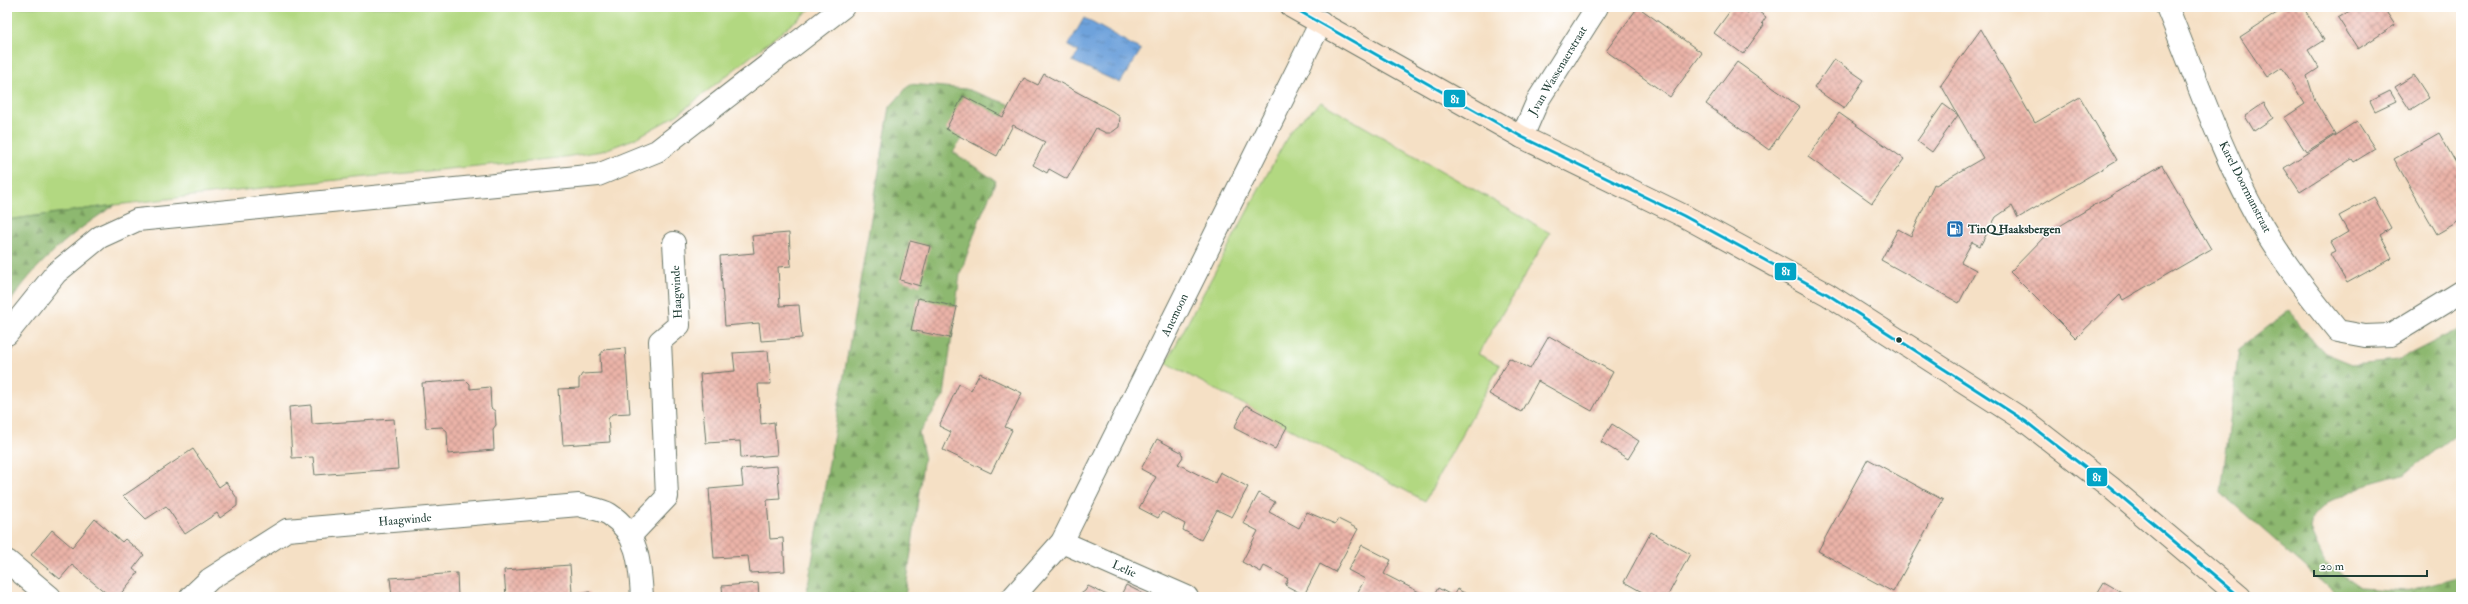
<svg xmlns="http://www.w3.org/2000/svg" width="2468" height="604" viewBox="0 0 2468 604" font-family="'IM FELL Double Pica',serif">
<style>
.green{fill:#b2d881;stroke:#688a5a}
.forest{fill:url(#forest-firs);stroke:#567a52}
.water{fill:url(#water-ripples);stroke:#467088}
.building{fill:url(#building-cross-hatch)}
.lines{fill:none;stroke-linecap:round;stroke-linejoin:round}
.service-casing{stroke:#6a7667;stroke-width:24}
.minor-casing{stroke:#6a7667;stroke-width:24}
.secondary-casing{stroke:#6a7667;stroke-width:24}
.service{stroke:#fff;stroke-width:22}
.minor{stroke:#fff;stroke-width:22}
.secondary{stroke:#fce5d0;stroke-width:22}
.bus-1-casing{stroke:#fff;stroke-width:6}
.bus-1{stroke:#02a4c6;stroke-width:3}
.bus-dot{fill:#1f3d34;stroke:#fff;stroke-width:1.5}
.labels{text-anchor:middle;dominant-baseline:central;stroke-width:3;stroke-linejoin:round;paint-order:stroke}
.street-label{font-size:12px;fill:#1f3d34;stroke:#fff}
.poi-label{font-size:12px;font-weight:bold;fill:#1f3d34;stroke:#fff;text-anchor:start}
.line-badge{stroke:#fff;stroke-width:1.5}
.badge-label{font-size:11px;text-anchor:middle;font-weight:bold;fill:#fff}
</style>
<defs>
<pattern id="forest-firs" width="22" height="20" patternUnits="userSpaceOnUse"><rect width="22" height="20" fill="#8db86f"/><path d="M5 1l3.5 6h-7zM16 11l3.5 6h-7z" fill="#73975c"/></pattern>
<pattern id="water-ripples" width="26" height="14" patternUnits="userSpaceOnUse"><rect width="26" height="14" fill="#6ea2db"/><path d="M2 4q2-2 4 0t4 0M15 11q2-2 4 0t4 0" fill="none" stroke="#5a85b2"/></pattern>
<pattern id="building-cross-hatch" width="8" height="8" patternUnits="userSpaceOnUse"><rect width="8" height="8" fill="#ebb3a8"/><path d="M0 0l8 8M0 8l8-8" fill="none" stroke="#be938a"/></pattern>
</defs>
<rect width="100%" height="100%" fill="#fff"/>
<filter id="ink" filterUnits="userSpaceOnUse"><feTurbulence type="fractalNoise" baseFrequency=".025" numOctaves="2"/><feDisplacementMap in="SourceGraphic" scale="8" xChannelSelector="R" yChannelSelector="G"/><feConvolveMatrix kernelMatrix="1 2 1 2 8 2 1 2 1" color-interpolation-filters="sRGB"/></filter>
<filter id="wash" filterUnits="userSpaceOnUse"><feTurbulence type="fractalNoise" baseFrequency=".012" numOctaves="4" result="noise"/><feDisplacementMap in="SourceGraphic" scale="16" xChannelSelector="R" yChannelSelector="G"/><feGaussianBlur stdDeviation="0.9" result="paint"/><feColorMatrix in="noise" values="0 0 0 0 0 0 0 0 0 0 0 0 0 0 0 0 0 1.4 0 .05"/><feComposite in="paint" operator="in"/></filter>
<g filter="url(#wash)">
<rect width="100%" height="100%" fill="#f5e0c5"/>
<g class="green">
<polygon points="7,7 813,7 677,115 634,139 602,151 558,158 297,184 115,205 7,220"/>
<polygon points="1321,102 1550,233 1478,354 1500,365 1425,501 1166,363 1292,128"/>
</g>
<g class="forest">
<polygon points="910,84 966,89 1011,105 997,135 974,120 953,152 996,181 980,218 960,274 944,396 919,433 924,455 905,597 806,597 890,107"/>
<path d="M 115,205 C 72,232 35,263 7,307 L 7,220 Z"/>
<polygon points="2290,310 2299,326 2325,353 2352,364 2398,360 2461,328 2461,431 2406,473 2370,483 2328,502 2312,517 2310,530 2325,563 2361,588 2407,591 2461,577 2461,597 2340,597 2221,493 2239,349"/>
</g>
<polygon class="water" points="1084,18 1141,50 1120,83 1072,61 1079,52 1068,46"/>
<g id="blocks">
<g class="building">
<polygon points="1638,7 1702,53 1670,97 1606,51"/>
<polygon points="1733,7 1740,7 1748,13 1752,7 1766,17 1762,23 1764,25 1743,54 1714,33"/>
<polygon points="2286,7 2303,7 2324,40 2308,50 2319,68 2307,76 2315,101 2335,134 2306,152 2284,118 2305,104 2282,67 2267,77 2240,37"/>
<polygon points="2356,7 2383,7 2395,25 2358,49 2338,18"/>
<polygon points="1981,29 2035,123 2080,97 2117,160 2018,218 2012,206 1996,217 1980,246 1972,242 1961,262 1976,270 1959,303 1881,260 1898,229 1911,236 1934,184 1936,185 1983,158 1958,115 1932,152 1917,141 1943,104 1958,115 1941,85"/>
<polygon points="1834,59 1864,80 1844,109 1814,88"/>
<polygon points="1737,62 1800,107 1769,150 1706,104"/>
<polygon points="1044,74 1112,111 1120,117 1119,127 1111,133 1106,133 1096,128 1067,179 1049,169 1047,173 1033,165 1045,142 1013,125 997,156 946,129 963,96 1003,117 1024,78 1038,85"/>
<polygon points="2414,75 2429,98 2410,110 2395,87"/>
<polygon points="2390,91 2396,101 2375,111 2370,101"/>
<polygon points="2264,103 2273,118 2254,131 2245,116"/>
<polygon points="1839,113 1904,159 1872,203 1808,157"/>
<polygon points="2357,121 2375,149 2354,162 2352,159 2300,192 2284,168"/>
<polygon points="2439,133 2461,172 2461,220 2437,234 2394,159"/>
<polygon points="2162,165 2211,249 2123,300 2120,295 2076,338 2010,272 2048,233"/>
<polygon points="2374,197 2391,228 2380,235 2392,258 2347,283 2330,254 2336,251 2331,242 2348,232 2339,216"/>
<polygon points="789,233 791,266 778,267 780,306 799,305 802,338 761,341 759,323 725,326 720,256 754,253 752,236"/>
<polygon points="910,241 930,246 920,286 900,280"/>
<polygon points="918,298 957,307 950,338 911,330"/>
<polygon points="1549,336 1613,372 1592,411 1538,381 1521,412 1489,394 1509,358 1530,369"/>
<polygon points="625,348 630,413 612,414 608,419 610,442 563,445 559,389 579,388 579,379 582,374 601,373 600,355 604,350"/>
<polygon points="768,351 771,384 758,384 761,424 774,422 777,455 741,458 740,441 706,443 700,374 735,371 733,353"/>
<polygon points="980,373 1022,393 1005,427 1012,430 991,473 943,450 951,432 939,426 959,384 971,390"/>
<polygon points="466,380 470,384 470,389 490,387 491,408 495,411 496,425 493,429 494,450 448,454 447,431 442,427 426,428 422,383"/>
<polygon points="311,405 312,424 394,419 398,469 315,475 313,457 292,458 289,407"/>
<polygon points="1246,405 1287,427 1275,449 1234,428"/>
<polygon points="1612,424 1639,441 1628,459 1601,442"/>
<polygon points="1157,439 1181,452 1183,457 1178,464 1215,483 1220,472 1248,487 1232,517 1217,510 1201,540 1183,530 1185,524 1174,518 1162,512 1158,518 1139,508 1156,477 1141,469"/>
<polygon points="193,449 219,487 226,482 237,498 237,506 220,518 217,513 185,534 166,506 146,519 123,496"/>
<polygon points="1868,459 1943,500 1893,592 1818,551"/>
<polygon points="777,466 780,499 767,500 770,539 783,538 785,571 750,573 748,556 714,558 709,489 743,486 741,469"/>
<polygon points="1259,493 1275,502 1269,512 1299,528 1307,512 1335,524 1338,519 1358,529 1335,572 1320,564 1304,595 1285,585 1288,579 1276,572 1264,566 1261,572 1242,562 1258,531 1243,523"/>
<polygon points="95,519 122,542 125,539 144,555 133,569 138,573 118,597 111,597 72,565 60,579 31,555 52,530 72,547"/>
<polygon points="1651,532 1690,554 1667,597 1651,597 1624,582"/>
<polygon points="1362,545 1391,560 1384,574 1429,597 1355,597 1365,579 1348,570"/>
<polygon points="570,565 572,593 590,592 590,597 506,597 504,570"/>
<polygon points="457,573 458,597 392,597 390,578"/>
<polygon points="2104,582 2130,597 2095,597"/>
<polygon points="758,583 759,597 723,597 722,586"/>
<polygon points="1126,585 1150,597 1120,597"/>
<polygon points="1088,586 1111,597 1076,597 1085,591"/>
<polygon points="1438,588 1453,596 1457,589 1472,597 1433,597"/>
</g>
</g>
</g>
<g filter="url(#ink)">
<use href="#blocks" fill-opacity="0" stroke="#6a7667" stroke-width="1"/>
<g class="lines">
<defs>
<polyline id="service" points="7,334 56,273 100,237 137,220 598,175 657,151 843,7"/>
<g id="minor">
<path d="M 2167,7 C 2196,77 2220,150 2257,217 C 2280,258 2308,294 2338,331 L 2365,336 L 2391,335 L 2461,292"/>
<polyline points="1522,137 1538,100 1597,7"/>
<polyline points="631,535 667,497 660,341 679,325 674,243"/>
<polyline points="1062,542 1187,597"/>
<polyline points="7,561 50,597"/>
<path d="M 191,597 L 210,579 L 287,530 L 579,505 C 588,508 601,509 609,514 C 639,533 640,565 642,597"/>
<polyline points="1013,597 1062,542 1321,22"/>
</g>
<polyline id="secondary" points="1292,7 1522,137 1684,216 1827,294 2025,421 2110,487 2240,597"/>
</defs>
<use href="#service" class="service-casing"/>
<use href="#minor" class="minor-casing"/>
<use href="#secondary" class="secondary-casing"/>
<use href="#service" class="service"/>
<use href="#minor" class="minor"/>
<use href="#secondary" class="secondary"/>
<defs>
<polyline id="bus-1" points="1292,7 1522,137 1684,216 1827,294 2025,421 2110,487 2240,597"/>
</defs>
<use href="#bus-1" class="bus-1-casing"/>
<use href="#bus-1" class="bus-1"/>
</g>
</g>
<defs>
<symbol id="fuel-square" viewBox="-11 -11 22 22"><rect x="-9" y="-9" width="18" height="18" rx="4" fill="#1f6fb2" stroke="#fff"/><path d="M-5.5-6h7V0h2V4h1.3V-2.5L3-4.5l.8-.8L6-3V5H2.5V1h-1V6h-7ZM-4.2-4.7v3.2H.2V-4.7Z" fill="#fff"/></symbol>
</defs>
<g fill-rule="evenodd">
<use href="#fuel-square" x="1945" y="219" width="20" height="20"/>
</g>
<circle class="bus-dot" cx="1899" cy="340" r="3.5"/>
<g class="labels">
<g class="street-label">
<text transform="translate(1558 71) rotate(-59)">J.van Wassenaerstraat</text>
<text transform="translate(2245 187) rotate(63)">Karel Doormanstraat</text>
<text transform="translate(677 292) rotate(-93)">Haagwinde</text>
<text transform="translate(1175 315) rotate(-64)">Anemoon</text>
<text transform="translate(405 520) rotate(-5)">Haagwinde</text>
<text transform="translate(1124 569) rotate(24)">Lelie</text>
</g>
<g class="poi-label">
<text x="1968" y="229">TinQ Haaksbergen</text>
</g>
</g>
<g class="line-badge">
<rect x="1443" y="89" width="23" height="19" rx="4" fill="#02a4c6"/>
<rect x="1774" y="262" width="23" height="19" rx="4" fill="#02a4c6"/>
<rect x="2086" y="467" width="22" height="20" rx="4" fill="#02a4c6"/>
</g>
<g class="badge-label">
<text x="1455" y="103">81</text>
<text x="1786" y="275">81</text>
<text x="2097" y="481">81</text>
</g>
<rect width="2468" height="604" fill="none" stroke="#fff" stroke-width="24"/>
<path d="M2314 570v6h113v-6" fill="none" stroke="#1f3d34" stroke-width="2"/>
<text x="2320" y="570" font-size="12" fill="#1f3d34" stroke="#ffffff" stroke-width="3" paint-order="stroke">20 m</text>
</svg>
